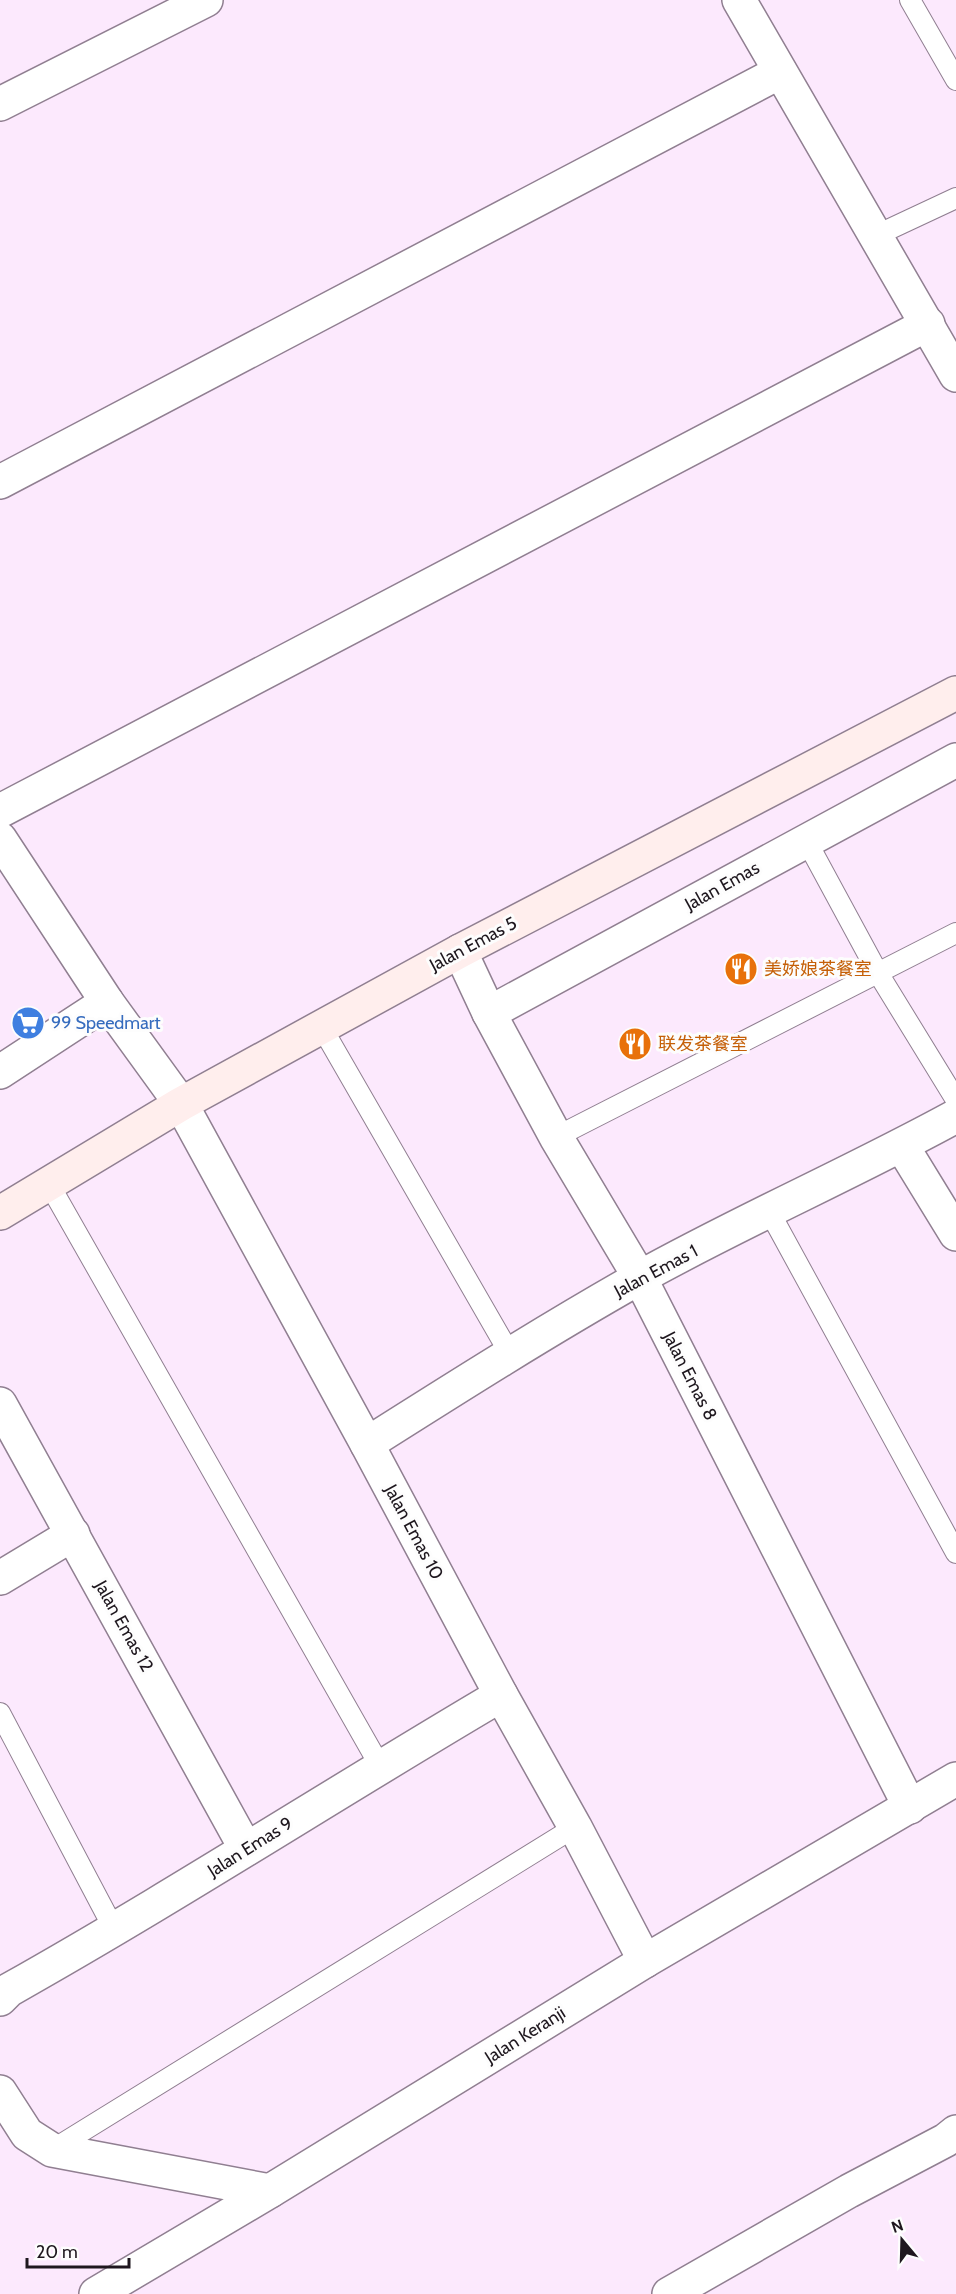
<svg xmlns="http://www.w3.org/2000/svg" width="956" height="2294" viewBox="0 0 956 2294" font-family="Cabin,'Noto Sans SC',sans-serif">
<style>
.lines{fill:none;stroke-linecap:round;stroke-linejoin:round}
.lane-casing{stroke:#907f91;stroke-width:22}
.street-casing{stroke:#907f91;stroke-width:36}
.secondary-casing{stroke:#907f91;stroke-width:36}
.lane{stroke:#fff;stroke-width:20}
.street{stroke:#fff;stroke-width:33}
.secondary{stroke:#ffeeed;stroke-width:33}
.labels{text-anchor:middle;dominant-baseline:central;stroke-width:6;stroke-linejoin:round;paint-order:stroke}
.street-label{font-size:18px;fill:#1e171e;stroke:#fdfdfd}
.food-label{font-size:18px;fill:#c56008;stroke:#fdfdfd;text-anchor:start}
.shop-label{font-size:18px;fill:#366cbe;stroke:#fdfdfd;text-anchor:start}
</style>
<rect width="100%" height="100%" fill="#fce9fd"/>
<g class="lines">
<defs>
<g id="lane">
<polyline points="910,0 956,80"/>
<polyline points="877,235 956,198"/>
<polyline points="806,840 878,973 956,1100"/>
<polyline points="321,1026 510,1354"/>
<polyline points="556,1137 956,933"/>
<polyline points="49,1184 380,1766"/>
<polyline points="769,1211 956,1553"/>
<polyline points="0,1713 115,1931"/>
<polyline points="52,2150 575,1827"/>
</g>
<g id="street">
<polyline points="739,0 956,375"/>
<polyline points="0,104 206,0"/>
<polyline points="0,482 780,72"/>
<polyline points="0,811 928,324"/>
<polyline points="0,839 107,1002 181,1104 367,1444 501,1695 575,1827 645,1961"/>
<polyline points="460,951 489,1013 556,1137 640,1278 910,1807"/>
<polyline points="489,1013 956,760"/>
<polyline points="0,1072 107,1002"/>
<polyline points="902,1146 956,1234"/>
<polyline points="0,1404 246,1849"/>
<path d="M 367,1444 C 457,1387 547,1330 639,1278 C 743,1220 852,1173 956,1116"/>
<polyline points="0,1578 73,1534"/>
<path d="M 0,1999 L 9,1990 C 176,1896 336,1792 501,1695"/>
<polyline points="0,2092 27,2134 52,2150 270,2191"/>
<polyline points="96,2294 270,2191 645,1961 956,1779"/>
<polyline points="669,2294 849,2191 946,2140 956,2132"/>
</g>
<polyline id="secondary" points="0,1213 181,1104 460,951 956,693"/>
</defs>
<use href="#lane" class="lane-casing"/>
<use href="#street" class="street-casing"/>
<use href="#secondary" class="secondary-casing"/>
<use href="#lane" class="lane"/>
<use href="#street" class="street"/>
<use href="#secondary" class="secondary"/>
</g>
<defs>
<symbol id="restaurant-disc" viewBox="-11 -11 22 22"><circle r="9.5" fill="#e8710a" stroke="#fdfdfd"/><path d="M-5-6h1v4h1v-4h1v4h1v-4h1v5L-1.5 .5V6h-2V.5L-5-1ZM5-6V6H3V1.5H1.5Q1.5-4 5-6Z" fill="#fff"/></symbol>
<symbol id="supermarket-disc" viewBox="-11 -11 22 22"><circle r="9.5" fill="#3f7fe0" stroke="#fdfdfd"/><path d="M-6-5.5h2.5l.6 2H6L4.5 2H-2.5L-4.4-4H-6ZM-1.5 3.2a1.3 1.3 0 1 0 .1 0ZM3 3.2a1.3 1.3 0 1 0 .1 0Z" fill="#fff"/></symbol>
</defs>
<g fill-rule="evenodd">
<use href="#restaurant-disc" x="722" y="950" width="38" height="38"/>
<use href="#supermarket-disc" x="9" y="1004" width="38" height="38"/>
<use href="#restaurant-disc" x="616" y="1025" width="38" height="38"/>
</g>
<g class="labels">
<g class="street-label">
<text transform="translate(722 886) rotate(-29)">Jalan Emas</text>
<text transform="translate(473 944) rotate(-28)">Jalan Emas 5</text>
<text transform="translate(656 1271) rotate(-28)">Jalan Emas 1</text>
<text transform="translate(690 1376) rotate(63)">Jalan Emas 8</text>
<text transform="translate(414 1532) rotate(62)">Jalan Emas 10</text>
<text transform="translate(124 1626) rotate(61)">Jalan Emas 12</text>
<text transform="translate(250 1847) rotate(-32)">Jalan Emas 9</text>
<text transform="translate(525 2035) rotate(-32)">Jalan Keranji</text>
</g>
<g class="food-label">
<text x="764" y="969">美娇娘茶餐室</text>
<text x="658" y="1044">联发茶餐室</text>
</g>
<g class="shop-label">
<text x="51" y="1023">99 Speedmart</text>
</g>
</g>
<g transform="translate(902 2240) rotate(341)" stroke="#fdfdfd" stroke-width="4.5" paint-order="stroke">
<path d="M0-4.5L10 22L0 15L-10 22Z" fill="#1e171e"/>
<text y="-9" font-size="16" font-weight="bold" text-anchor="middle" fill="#1e171e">N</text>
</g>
<path d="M27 2258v9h102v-9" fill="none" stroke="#1e171e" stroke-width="3"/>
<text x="36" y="2258" font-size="18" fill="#1e171e" stroke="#fdfdfd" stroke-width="4.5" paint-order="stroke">20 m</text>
</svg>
